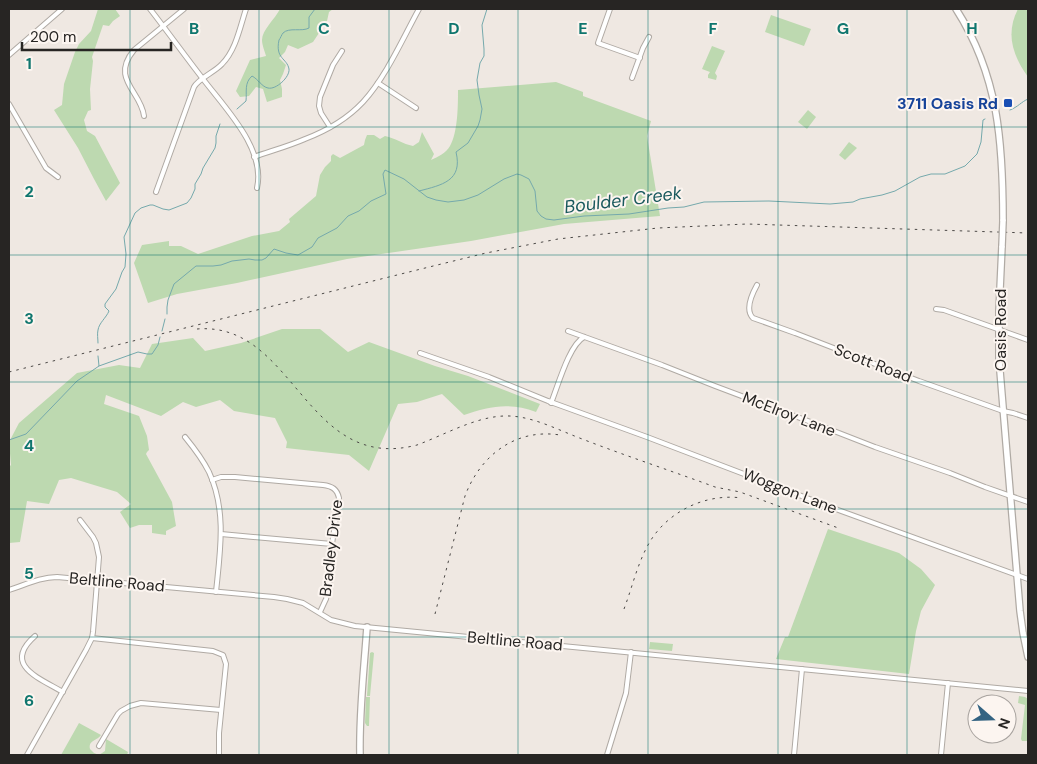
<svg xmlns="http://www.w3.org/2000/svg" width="1037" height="764" viewBox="0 0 1037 764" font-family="'DM Sans',sans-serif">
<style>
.green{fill:#bdd9b0}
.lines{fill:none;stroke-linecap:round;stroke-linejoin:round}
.stream{stroke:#75a9ac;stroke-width:1}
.street-casing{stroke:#b0aaa4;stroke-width:6}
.secondary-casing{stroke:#b0aaa4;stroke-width:8}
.street{stroke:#fff;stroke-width:4}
.secondary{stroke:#fff;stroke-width:5.5}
.rail{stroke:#4c4947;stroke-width:1;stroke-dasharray:2.5 5;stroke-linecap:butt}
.secondary-bridge-casing{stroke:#b0aaa4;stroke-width:8;stroke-linecap:butt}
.secondary-bridge{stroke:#fff;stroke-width:5.5}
.grid{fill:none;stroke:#0f766e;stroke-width:1;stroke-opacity:0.55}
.transit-dot{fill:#1a4fb4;stroke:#fcf5f0;stroke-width:2}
.labels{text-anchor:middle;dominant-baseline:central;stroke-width:4;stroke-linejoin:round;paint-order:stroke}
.transit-label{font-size:16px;font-weight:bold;fill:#164399;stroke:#fcf5f0;text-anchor:end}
.street-label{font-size:16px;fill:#272523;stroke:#fcf5f0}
.water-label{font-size:18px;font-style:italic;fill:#19595d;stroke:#fcf5f0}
.grid-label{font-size:16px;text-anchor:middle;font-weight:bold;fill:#0f766e;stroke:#fcf5f0;stroke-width:4;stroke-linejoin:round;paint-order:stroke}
</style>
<rect width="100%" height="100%" fill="#efe8e2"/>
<g class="green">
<polygon points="98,9 115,9 120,16 113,21 109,26 103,25 92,57 93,61 90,89 91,110 88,111 84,120 87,131 95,136 120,183 106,201 94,179 78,148 54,110 62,105 64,84 75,52 79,44 91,31"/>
<path d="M 280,9 L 333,9 L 329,12 L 327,21 L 313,42 L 298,49 L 288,45 L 285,52 L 279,58 L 286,65 L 283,74 L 280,80 L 282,89 L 282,97 L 267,102 L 263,89 L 256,87 L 249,96 L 240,97 L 236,91 L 250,60 L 266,56 C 265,52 262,45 262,40 C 262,30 275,19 280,9 Z"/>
<path d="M 1018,9 L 1028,9 L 1028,77 C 1013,56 1005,34 1018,9 Z"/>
<polygon points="771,15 811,29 804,46 765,32"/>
<polygon points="712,46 725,51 715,73 717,76 716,80 708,78 708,75 710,72 702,69"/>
<path d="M 556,82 L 583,92 L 583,96 L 651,121 L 647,136 L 660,216 L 564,224 L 471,241 L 347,259 L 237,283 L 177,294 L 148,303 L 134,263 L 142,245 L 169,241 L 169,246 L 181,246 L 198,254 L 252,236 L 279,231 L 290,222 L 289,219 L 316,196 L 320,175 L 325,167 L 331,161 L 331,156 L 333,154 L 340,158 L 364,145 L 365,140 L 367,135 L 374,135 L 380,139 L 385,136 C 395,138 403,144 413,146 L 419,142 L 422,132 L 434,154 L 431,160 C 438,157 446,153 450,146 C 458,132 458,105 458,90 Z"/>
<polygon points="808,110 816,117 807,129 798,122"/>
<polygon points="849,142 857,148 845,160 839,155"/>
<path d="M 282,329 L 320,329 L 348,352 L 369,342 L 435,366 L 468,376 L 540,404 L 536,412 C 510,402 489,406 464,415 L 442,394 L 417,402 L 398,404 L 369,471 L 349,455 L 286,448 L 287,442 L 275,418 L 234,411 L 220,400 L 196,407 L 183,402 L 161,416 L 106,395 L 104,404 L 139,416 L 147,436 L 149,450 L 147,452 L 146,454 L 172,502 L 176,526 L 166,531 L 166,535 L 152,533 L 152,525 L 139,525 L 130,528 L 120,512 L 131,504 L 117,492 L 71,478 L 59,480 L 49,504 L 27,501 L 20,542 L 9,543 L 9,467 L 11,465 L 9,442 L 19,423 L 77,373 L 119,365 L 140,368 L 152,344 L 193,338 L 205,351 L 241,343 Z"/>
<polygon points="828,529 899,553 921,569 935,585 921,611 916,631 909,674 776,659 785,637 788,637"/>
<polygon points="650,642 673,644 672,651 649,649"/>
<polygon points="372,652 374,653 370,696 367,696 370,653"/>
<polygon points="1019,696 1025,697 1028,699 1028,741 1022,741 1021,739 1025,705 1018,703"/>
<polygon points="366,697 370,697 369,726 367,726 365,723"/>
<path d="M 79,723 L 101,735 C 97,741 88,740 90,749 L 94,753 L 99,755 L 105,751 L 106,739 L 128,752 L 127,755 L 61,755 Z"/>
</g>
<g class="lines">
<g class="stream">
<path d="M 237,109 L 246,101 C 247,92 244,83 252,76 C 258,79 262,87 268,88 C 276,90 290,77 289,69 C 287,58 275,59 279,40 C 280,39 282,34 283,33 C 289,27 302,32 309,28 L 309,17 L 315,9"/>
<path d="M 1010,110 C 1018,107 1021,102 1028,99"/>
<path d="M 419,191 C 442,185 463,181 456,152 L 468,143 L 478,126 L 480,120 L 482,109 L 479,95 L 477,80 L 480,63 L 484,56 L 484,49 L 482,25 L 487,9"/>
<polyline points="167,314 167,307 168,300 174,284 196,266 213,266 221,265 232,261 249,259 255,260 262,260 266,258 274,249 286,253 298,255 312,247 318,238 337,228 348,216 359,211 371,201 386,194 383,174 385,170 404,179 427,197 436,200 448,202 464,200 478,195 504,179 517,174 521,175 529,179 535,191 537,211 541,216 546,219 554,220 584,216 629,214 668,208 684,207 704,202 769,201 830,204 853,202 860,199 882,195 895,191 920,177 931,174 945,174 965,166 977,154 981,142 983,120 985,119"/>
<polyline points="162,331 165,319"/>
<path d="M 98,343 C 98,339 97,334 98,330 C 99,323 106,318 109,311 L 105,307 L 105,304 L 116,289 L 122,272 L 125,267 L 126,254 L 124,237 L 135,213 L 141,208 L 150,205 L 153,205 L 163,209 L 169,210 L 187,203 L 191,198 L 195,189 L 195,184 L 201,174 L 203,168 L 215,148 L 216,143 L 216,136 L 220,124"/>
<polyline points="99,366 138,352 147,354 152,354 158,345 160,337"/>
<polyline points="9,440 26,434 77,381 99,366 98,356"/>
</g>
<defs>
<g id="street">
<path d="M 150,9 C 168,32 185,56 203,79 C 225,108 266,149 257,188"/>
<polyline points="610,9 598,43 640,58"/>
<polyline points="9,55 62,9"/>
<polyline points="632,78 643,48 649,37"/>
<polyline points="378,83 416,108"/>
<polyline points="9,104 46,168 58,177"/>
<path d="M 144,116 C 141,91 110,79 134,50 L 184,9"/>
<polyline points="330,127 321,113 319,106 320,97 333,65 342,51"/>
<path d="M 254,157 C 271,151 289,146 305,139 C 326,131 348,118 363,102 C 386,77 403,38 419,9"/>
<path d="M 156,192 L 194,87 C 199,78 215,72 222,64 C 236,50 240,27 246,9"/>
<path d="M 757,285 C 752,294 745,310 753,318 L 795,333 L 919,381 L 1003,411 L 1013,413 L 1028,418"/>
<polyline points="936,309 944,310 1028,340"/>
<polyline points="568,331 662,365 715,386 816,424 875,447 950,473 985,487 1028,502"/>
<polyline points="420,353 489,377 548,401 647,437 841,511 1028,579"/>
<path d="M 551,403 C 558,386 569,345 584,337"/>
<path d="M 185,437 C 194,448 203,460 209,472 C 227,511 220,552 216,592"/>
<path d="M 212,480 L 221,477 L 235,477 L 323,485 C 332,486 337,489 339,498 L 332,544 L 329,587 L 326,599 L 320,612"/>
<polyline points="221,534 332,544"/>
<path d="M 9,590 C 25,585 40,577 57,577 L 274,597 L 287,599 L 303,603 L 331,620 L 355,626 L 1028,691"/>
<path d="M 35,636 C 2,665 39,678 63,692"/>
<polyline points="92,638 213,651 223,655 226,664 219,733 219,755"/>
<polyline points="99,746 118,714 121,711 130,706 141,703 221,710"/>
<polyline points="27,755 86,650 92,638 93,632 99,557 96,543 93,537 80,520"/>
<polyline points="607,755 626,693 631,652"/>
<polyline points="794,755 802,669"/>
<polyline points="941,755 948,683"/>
</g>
<g id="secondary">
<path d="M 956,9 C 999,76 1003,144 1003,221"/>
<polyline points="1002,246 999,311 999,359 1020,611 1023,633 1028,657"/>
<path d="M 360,755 C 359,712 364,670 367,627"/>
</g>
</defs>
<use href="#street" class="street-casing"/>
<use href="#secondary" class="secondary-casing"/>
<use href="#street" class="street"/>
<use href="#secondary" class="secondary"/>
<g class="rail">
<path d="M 197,329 C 295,321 305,474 417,445 C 444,435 475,417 504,416 C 529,415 554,428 577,437 C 623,455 669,470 715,487 L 740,492 L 841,529"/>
<polyline points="9,372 417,270 486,253 558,239 658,228 747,224 1028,233"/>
<path d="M 624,609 C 632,588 637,565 648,545 C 666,512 705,493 742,498"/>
<path d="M 435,614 L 465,496 C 480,456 515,428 560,435"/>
</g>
<defs>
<polyline id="secondary-bridge" points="1002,246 1003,221"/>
</defs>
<use href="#secondary-bridge" class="secondary-bridge-casing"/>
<use href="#secondary-bridge" class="secondary-bridge"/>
</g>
<path class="grid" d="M 130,9 L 130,755M 259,9 L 259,755M 389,9 L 389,755M 518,9 L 518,755M 648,9 L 648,755M 778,9 L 778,755M 907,9 L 907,755M 9,127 L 1028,127M 9,255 L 1028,255M 9,382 L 1028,382M 9,509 L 1028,509M 9,637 L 1028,637"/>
<rect class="transit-dot" x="1003" y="98" width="10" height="10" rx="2.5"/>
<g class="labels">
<g class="transit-label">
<text x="998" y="103">3711 Oasis Rd</text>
</g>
<g class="street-label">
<text transform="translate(1000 330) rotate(-90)">Oasis Road</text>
<text transform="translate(873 363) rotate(21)">Scott Road</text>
<text transform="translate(789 414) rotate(21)">McElroy Lane</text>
<text transform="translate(790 491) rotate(21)">Woggon Lane</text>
<text transform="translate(331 548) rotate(-83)">Bradley Drive</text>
<text transform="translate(117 582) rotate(5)">Beltline Road</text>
<text transform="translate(515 641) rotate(5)">Beltline Road</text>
</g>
<g class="water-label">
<text transform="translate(623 200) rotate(-7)">Boulder Creek</text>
</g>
</g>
<g class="grid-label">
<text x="194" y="34">B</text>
<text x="324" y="34">C</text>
<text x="454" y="34">D</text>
<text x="583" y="34">E</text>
<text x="713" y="34">F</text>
<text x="843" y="34">G</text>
<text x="972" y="34">H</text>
<text x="29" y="69">1</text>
<text x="29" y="197">2</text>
<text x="29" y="324">3</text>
<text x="29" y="451">4</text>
<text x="29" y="579">5</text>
<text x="29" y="706">6</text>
</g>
<rect width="1037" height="764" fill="none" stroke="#272523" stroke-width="20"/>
<g transform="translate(992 719) rotate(110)"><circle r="24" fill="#fcf5f0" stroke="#a7a29e"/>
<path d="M0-4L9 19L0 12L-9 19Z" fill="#336382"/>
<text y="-8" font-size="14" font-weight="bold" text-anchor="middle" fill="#272523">N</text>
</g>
<path d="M22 42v8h149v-8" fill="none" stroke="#272523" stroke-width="2.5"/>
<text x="30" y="42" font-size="15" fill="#272523" stroke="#fcf5f0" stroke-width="4" paint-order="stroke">200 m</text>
</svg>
